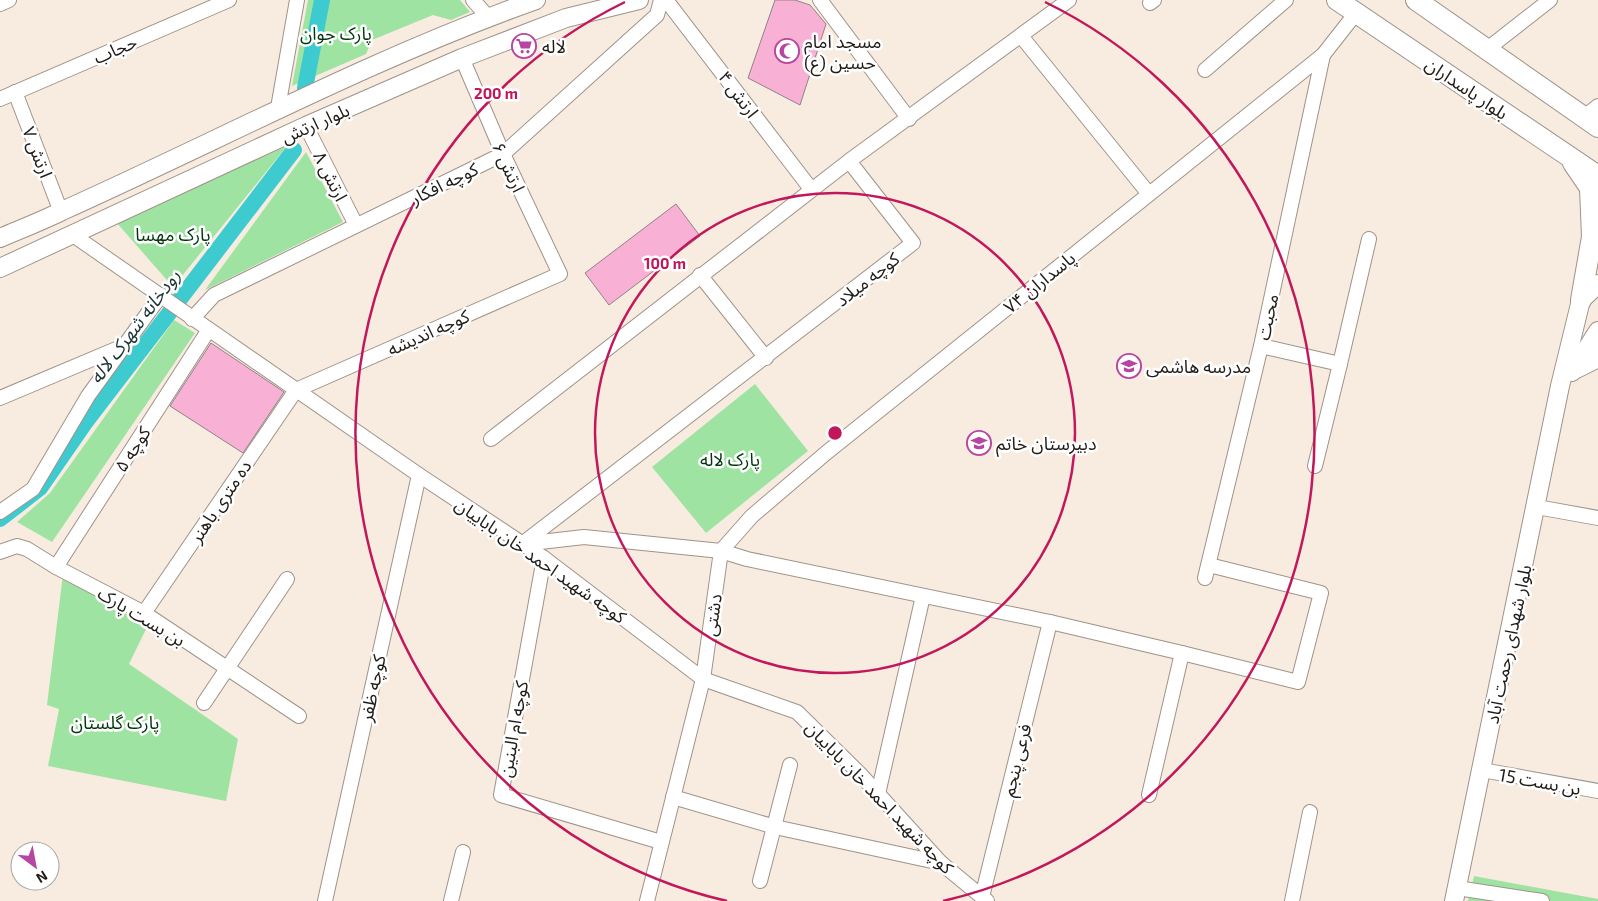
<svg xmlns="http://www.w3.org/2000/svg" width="1598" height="901" viewBox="0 0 1598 901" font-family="'Exo 2','Noto Sans Arabic',sans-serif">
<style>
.green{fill:#9ee3a1}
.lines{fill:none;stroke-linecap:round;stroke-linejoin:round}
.canal{stroke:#3ecbd0;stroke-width:16}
.building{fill:#f8b1d4;stroke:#908188}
.minor-casing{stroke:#9f9389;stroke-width:16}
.tertiary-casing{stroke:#9f9389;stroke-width:20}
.secondary-casing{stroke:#9f9389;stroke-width:22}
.minor{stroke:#fff;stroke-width:14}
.tertiary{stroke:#fff;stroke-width:18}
.secondary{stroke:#fff;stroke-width:20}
.ring{fill:none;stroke:#c2185b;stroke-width:2.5}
.labels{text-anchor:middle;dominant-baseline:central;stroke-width:5;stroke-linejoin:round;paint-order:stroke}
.park-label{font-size:18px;fill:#02360c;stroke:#fff}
.poi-label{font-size:18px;fill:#1f1b17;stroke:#fff;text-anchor:start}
.street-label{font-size:18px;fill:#1f1b17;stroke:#fff}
.water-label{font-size:19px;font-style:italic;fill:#1d3536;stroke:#fff}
.centre{fill:#c2185b;stroke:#fff;stroke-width:2.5}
.ring-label{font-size:15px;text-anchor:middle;font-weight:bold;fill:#c2185b;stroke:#fff;stroke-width:5;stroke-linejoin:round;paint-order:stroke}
</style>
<rect width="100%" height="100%" fill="#f8ece0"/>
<g class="green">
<polygon points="308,0 460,0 470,12 451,20 433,15 372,40 366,54 292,86"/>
<polygon points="287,146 173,287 116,222"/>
<polygon points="306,152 343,222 205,290"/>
<polygon points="174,320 195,333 52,542 17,522 50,493"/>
<polygon points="755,384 808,451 706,533 652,467"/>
<polygon points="63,574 147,627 129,664 238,739 226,801 48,766 59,709 47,705"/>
<polygon points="1474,876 1598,899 1598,901 1468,901"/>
</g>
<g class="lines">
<g class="canal">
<polyline points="305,88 322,0"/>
<polyline points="0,519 40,488 85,423 294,150"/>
</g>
</g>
<g class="building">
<polygon points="775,0 795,0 810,5 826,24 800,105 748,78"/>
<polygon points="676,204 700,236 609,305 585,273"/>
<polygon points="211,343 284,392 243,453 170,406"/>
</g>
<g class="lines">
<defs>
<g id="minor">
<polyline points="473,0 488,17"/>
<polyline points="666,0 811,189"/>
<polyline points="820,0 909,119"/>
<polyline points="1150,3 1154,0"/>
<polyline points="0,4 9,0"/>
<polyline points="1021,36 1149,194"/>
<polyline points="1486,50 1550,0"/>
<polyline points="1205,70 1286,0"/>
<polyline points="15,92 61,212"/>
<polyline points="0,99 229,0"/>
<polyline points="278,108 297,0"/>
<polyline points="1584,117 1598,106"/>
<polyline points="306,126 356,225"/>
<polyline points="73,235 419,475 544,558 703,679 797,712 860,774 941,863 987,901"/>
<polyline points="700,275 766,358"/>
<polyline points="192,319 214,295 503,154 657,15 661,0"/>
<polyline points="1261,346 1340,364 1315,466"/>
<polyline points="1340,364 1369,239"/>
<polyline points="0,398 121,347"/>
<polyline points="491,439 849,161"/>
<polyline points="1537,507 1598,518"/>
<polyline points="0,512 33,489 88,396 161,295"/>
<polyline points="522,544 913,243 849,161 1069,0"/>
<polyline points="523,544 584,537 721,551 747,559 1050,622 1182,653 1149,795"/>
<polyline points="721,551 752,516 826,453 1323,55 1356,13"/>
<polyline points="0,552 17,546 27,549 56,567 144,613 299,716"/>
<polyline points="544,558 501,795 661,842"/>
<polyline points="56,567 208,331"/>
<polyline points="1205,578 1261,346 1323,55"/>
<polyline points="144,613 296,390 560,274 503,154 462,58"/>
<polyline points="1182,653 1298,682 1321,593 1209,565"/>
<polyline points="204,703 287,579"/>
<polyline points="1482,770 1598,791"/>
<polyline points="878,794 923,596"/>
<polyline points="673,797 775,827 941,863"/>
<polyline points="760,881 790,765"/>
<polyline points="1457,888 1542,901"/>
<polyline points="982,897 1050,622"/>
<polyline points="325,901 419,475"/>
<polyline points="451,901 463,852"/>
<polyline points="647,901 703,679 721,551"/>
<polyline points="1292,901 1310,812"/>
</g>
<g id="tertiary">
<path d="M 0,238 C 21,229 42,221 62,211 C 220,140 373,58 536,0"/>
<polyline points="0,268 306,126 462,58 566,18 639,0"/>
<polyline points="1572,372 1598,331"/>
<polyline points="1454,901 1560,386 1581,300 1598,284"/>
</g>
<g id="secondary">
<polyline points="1337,0 1598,176"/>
<polyline points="1416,0 1598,127"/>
<polyline points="1573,163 1590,188 1592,237 1581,300"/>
<polyline points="1576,368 1598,357"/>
</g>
</defs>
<use href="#minor" class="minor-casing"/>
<use href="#tertiary" class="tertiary-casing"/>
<use href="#secondary" class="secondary-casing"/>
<use href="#minor" class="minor"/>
<use href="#tertiary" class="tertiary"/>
<use href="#secondary" class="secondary"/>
</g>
<g class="ring">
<circle cx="835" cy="433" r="240"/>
<path d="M727 901A480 480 0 0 1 625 2M1045 2A480 480 0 0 1 943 901"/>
</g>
<defs>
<symbol id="supermarket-ring" viewBox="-11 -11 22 22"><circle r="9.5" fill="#fff" stroke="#b746a2" stroke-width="1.5"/><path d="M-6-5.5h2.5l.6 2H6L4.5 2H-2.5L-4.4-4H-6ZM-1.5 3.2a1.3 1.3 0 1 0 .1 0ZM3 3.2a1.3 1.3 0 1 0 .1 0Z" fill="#b746a2"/></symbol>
<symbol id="mosque-ring" viewBox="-11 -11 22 22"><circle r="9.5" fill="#fff" stroke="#b746a2" stroke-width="1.5"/><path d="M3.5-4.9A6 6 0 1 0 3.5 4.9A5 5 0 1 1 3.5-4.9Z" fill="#b746a2"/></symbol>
<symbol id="school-ring" viewBox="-11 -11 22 22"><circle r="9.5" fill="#fff" stroke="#b746a2" stroke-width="1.5"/><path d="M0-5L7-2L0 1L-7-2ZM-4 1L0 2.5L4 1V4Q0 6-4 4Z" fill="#b746a2"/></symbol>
</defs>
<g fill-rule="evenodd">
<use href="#supermarket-ring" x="510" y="32" width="28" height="28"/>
<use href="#mosque-ring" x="773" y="37" width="28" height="28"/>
<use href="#school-ring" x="1115" y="352" width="28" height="28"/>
<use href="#school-ring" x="965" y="429" width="28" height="28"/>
</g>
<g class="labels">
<g class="park-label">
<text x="336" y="33">پارک جوان</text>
<text x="173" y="234">پارک مهسا</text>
<text x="730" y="459">پارک لاله</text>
<text x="115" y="722">پارک گلستان</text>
</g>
<g class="poi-label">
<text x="804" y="41">مسجد امام<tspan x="804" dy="21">حسین (ع)</tspan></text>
<text x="542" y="46">لاله</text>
<text x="1146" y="366">مدرسه هاشمی</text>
<text x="996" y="443">دبیرستان خاتم</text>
</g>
<g class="street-label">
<text transform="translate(115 49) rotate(-23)">حجاب</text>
<text transform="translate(1467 88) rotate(34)">بلوار پاسداران</text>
<text transform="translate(739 94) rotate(53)">ارتش ۴</text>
<text transform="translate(315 123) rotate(-24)">بلوار ارتش</text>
<text transform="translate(38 152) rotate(69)">ارتش ۷</text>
<text transform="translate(509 167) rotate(65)">ارتش ۶</text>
<text transform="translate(331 176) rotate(63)">ارتش ۸</text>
<text transform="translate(444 183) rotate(-26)">کوچه افکار</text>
<text transform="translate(867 279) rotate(-38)">کوچه میلاد</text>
<text transform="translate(1039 282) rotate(-39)">پاسداران ۷۴</text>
<text transform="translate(1267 317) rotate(-78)">محبت</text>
<text transform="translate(428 332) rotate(-24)">کوچه اندیشه</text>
<text transform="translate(132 449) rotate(-57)">کوچه ۵</text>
<text transform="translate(220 501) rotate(-56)">ده متری باهنر</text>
<text transform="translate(541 560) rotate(35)">کوچه شهید احمد خان باباییان</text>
<text transform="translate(712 615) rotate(-82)">دشتی</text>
<text transform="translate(142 616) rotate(31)">بن بست پارک</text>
<text transform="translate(1508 644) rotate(-78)">بلوار شهدای رحمت آباد</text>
<text transform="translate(372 688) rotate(-78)">کوچه ظفر</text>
<text transform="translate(513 729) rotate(-80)">کوچه ام البنین</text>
<text transform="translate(1016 760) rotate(-76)">فرعی پنجم</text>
<text transform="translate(1540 781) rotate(10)">بن بست 15</text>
<text transform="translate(880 797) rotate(46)">کوچه شهید احمد خان باباییان</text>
</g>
<g class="water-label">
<text transform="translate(134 326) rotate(-53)">رودخانه شهرک لاله</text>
</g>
</g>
<circle cx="835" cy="433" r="8" class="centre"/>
<g class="ring-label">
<text x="496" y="99">200 m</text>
<text x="665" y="269">100 m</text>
</g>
<g transform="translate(35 866) rotate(148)"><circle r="24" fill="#ffffff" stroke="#a5a4a2"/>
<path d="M0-4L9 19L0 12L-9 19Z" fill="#b746a2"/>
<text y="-8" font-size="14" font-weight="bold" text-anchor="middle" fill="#1f1b17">N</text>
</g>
</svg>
